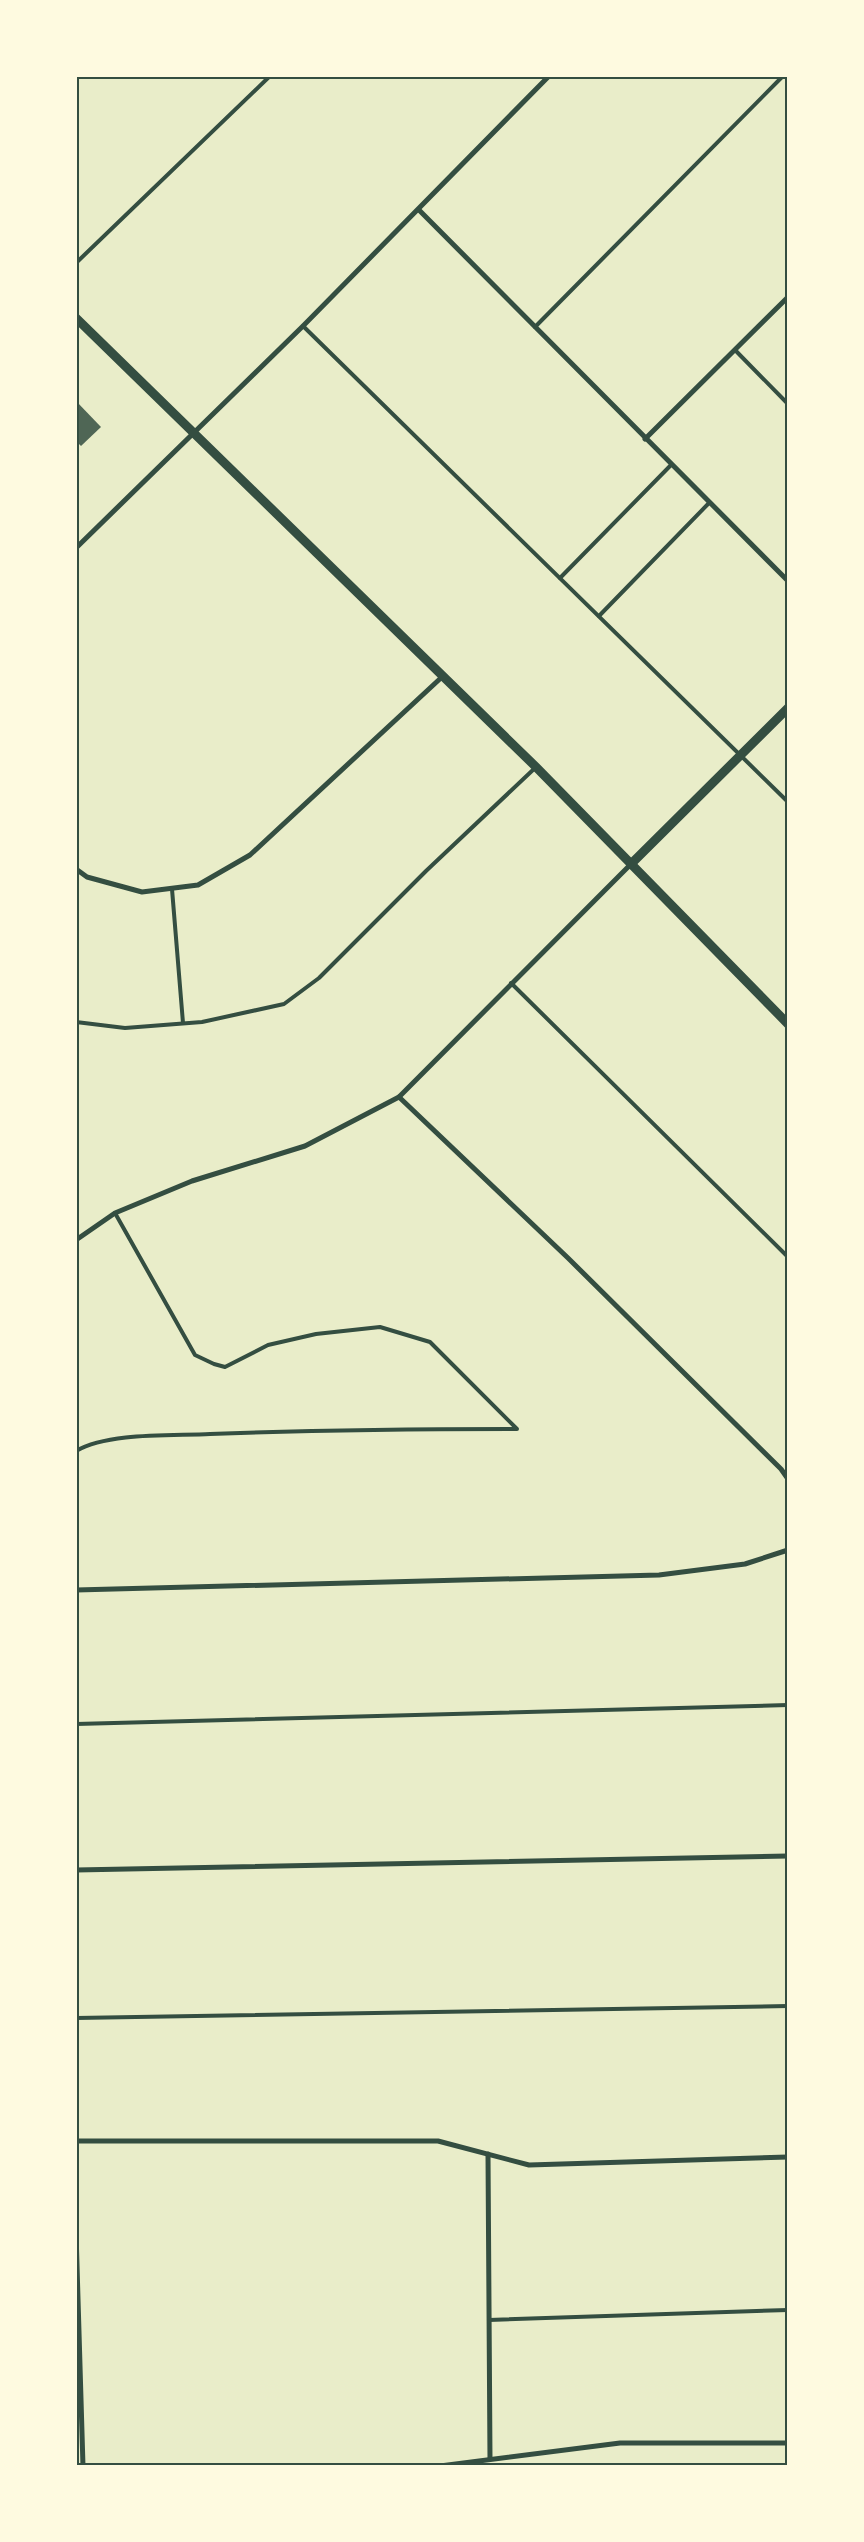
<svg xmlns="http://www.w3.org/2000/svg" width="864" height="2542" viewBox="0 0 864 2542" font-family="Literata,serif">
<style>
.building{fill:#4f6655}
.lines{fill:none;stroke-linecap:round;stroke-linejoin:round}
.service{stroke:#344e41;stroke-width:4}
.minor{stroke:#344e41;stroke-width:5}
.tertiary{stroke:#344e41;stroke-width:9}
.neatline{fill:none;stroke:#344e41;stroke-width:2}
</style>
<rect width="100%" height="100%" fill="#e9edc9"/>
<polygon class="building" points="76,401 101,427 81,446 76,441"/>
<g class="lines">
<g class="service">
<polyline points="76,263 270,76"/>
<polyline points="303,326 788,802"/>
<polyline points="535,327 783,76"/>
<polyline points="735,350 788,404"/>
<polyline points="560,578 671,465"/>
<polyline points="599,616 709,503"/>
<polyline points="172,889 183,1023"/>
<polyline points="511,983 788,1257"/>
<polyline points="76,1022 125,1028 202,1022 284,1004 319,978 426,871 535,768"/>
<path d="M 76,1451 C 109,1432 173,1436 210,1434 C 313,1430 415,1429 517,1429 L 430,1342 L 380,1327 L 316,1334 L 268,1345 L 225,1367 L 214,1364 L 195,1355 L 115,1213"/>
<polyline points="76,1724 788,1705"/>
<polyline points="76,2018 788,2006"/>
<polyline points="489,2320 788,2310"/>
</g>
<g class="minor">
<polyline points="419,210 788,581"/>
<polyline points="645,439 788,297"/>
<polyline points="76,548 303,326 549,76"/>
<polyline points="76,869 87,877 142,892 198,885 250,855 443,676"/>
<polyline points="399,1097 568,1258 781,1469 788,1479"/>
<polyline points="76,1240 115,1213 192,1181 305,1146 399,1097 631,864"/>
<polyline points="76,1590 659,1575 745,1564 788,1550"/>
<polyline points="76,1870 788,1856"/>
<polyline points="76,2141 438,2141 529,2165 788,2157"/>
<polyline points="488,2154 490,2459"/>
<polyline points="76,2232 83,2466"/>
<polyline points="440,2466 620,2443 788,2443"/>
</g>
<g class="tertiary">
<polyline points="76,318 536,767 788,1024"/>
<polyline points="631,864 788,708"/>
</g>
</g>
<rect width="864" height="2542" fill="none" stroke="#fefae0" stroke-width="155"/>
<rect x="78" y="78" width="708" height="2386" class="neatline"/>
</svg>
